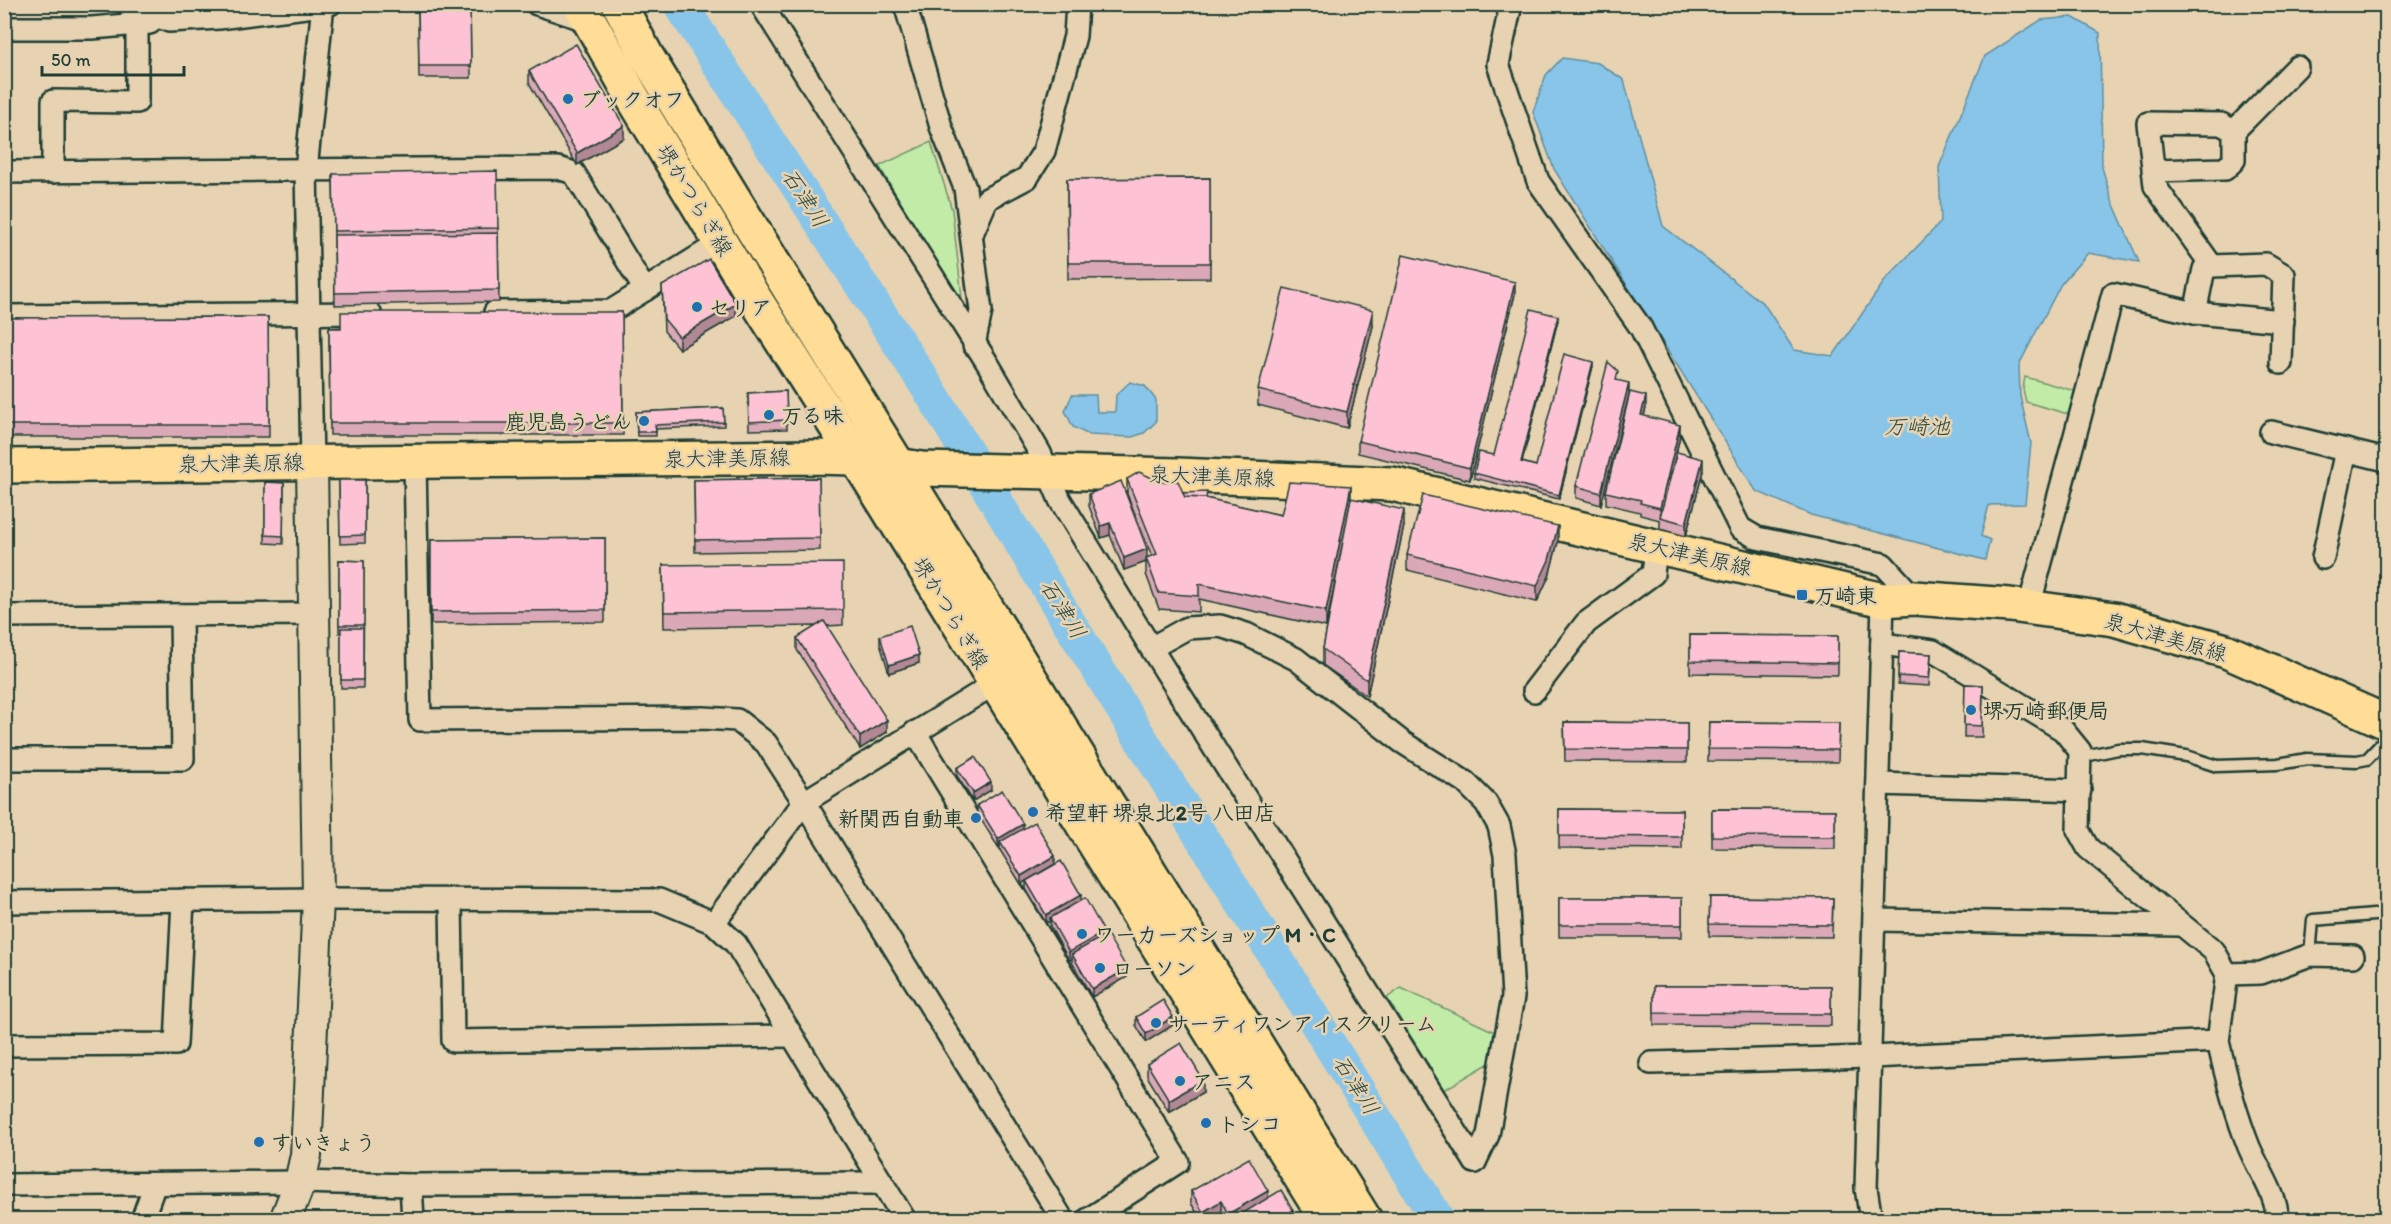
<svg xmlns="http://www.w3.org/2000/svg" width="2391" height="1224" viewBox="0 0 2391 1224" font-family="Itim,'Klee One',sans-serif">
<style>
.green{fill:#c1eba7;stroke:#70946e;stroke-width:1.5}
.water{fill:#89c5e9;stroke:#5f8fa1;stroke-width:1.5}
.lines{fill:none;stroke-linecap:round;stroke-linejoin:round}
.river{stroke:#89c5e9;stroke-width:34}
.lane-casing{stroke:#1f3d34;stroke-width:15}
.street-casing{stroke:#1f3d34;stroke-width:26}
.secondary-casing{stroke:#1f3d34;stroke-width:34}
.primary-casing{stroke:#1f3d34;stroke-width:38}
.lane{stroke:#e7d3b1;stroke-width:10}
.street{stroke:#e7d3b1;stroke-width:21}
.secondary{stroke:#e7d3b1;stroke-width:30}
.primary{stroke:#ffdd96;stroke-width:33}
.wall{fill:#daa8b6;stroke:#1f3d34;stroke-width:1.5}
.shaded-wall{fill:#b18894;stroke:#1f3d34;stroke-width:1.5}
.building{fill:#fdc3d4;stroke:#1f3d34;stroke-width:1.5}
.poi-dot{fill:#1f6fb2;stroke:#e7d3b1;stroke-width:2}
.labels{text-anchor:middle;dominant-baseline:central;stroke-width:5;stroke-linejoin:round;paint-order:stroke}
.poi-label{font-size:21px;font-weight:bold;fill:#1f3d34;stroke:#e7d3b1;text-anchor:start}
.street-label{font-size:21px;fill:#1f3d34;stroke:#e7d3b1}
.water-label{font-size:22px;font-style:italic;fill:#2a4b46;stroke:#e7d3b1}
</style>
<rect width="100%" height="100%" fill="#e7d3b1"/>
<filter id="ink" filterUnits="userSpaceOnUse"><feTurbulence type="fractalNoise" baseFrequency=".0167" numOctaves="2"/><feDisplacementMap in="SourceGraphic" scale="12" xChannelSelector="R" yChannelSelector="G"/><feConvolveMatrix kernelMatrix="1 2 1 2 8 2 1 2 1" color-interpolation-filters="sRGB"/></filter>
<g filter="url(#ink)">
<g class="green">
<polygon points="931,142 952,210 962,298 958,299 879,166"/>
<polygon points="2025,377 2075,391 2068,414 2026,402 2023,389"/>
<polygon points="1401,988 1499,1034 1493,1061 1444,1090 1387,998"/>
</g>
<g class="water">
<polygon points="2072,17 2100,33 2102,167 2111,198 2139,262 2088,253 2061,284 2019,365 2020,396 2031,443 2025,504 1989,505 1981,536 1990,540 1985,560 1811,515 1756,491 1554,169 1533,112 1546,75 1562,58 1598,63 1624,80 1663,226 1764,304 1794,350 1833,356 1886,279 1941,222 1939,167 1985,56 2041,20"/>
<polygon points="1130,382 1145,386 1156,400 1156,422 1144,433 1132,437 1089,435 1073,427 1065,411 1072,395 1096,395 1097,412 1115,412 1116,395"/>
</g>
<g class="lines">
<polyline class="river" points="680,4 933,396 1060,608 1438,1220"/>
<defs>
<g id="lane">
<polyline points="2080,757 2118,749 2142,749 2186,756 2217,766 2278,764 2307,759 2357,761 2367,759 2386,739"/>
<polyline points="2310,955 2313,920 2386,914"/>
</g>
<g id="street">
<polyline points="127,4 169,21 219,18 330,4"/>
<polyline points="537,4 589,21"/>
<polyline points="761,4 988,364 1040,453 1060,500 1151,648 1475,1162"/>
<polyline points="905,4 941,127 965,188 981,311 974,345"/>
<polyline points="1511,4 1498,64 1538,181 1641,328 1740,528 1757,538 1883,564 1914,598"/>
<polyline points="4,28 92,28 150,23"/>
<polyline points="2234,131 2297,67"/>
<polyline points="2153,171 2225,169 2234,160 2234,131 2221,124 2148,123 2155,186 2212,266"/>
<polyline points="4,172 558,168 574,173 645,290"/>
<polyline points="53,172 53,101 137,102 137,24"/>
<polyline points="972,234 987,199 1027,178 1044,151 1075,36 1077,4"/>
<polyline points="495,312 611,311 720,243"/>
<polyline points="2195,313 2204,269 2212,266 2266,264 2284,275 2281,363"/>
<polyline points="4,316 370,313"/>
<polyline points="2271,432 2386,460"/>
<polyline points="312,462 306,170 323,4"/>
<polyline points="415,462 420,720 703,718 737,720 766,743 804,802 1063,1220"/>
<polyline points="2323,558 2346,450"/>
<polyline points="2029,607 2113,294 2195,313 2283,321"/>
<polyline points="4,616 315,614"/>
<polyline points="1151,648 1187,628 1220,626 1246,634 1296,659 1402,742 1465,782 1486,803 1499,826 1505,855 1513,997 1488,1135 1475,1162"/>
<polyline points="1534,691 1586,623 1653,574 1656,547"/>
<polyline points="915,732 1178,1162 1087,1220"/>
<polyline points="4,759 183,759 181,615"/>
<polyline points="1878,784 2080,790"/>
<polyline points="451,899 453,1041 792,1036"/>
<polyline points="4,902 318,899 659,900 714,923 736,944 905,1220"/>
<polyline points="1875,920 2180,925"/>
<polyline points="714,923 804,802 994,684"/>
<polyline points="2227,974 2261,973 2310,955 2353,956"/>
<path d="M 2218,1041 C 2226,1077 2235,1112 2249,1147 C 2259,1171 2276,1193 2278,1220"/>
<polyline points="4,1045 176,1044 183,900"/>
<polyline points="1651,1063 1871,1057 2218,1041 2227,974 2214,951 2088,848 2078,830 2080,751 2063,730 1933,651 1882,644"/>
<polyline points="4,1185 300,1182 411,1185 881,1183"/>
<polyline points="411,1185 413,1220"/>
<polyline points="142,1220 155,1184"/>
<polyline points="1871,1220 1866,1188 1883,600"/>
</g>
<polyline id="secondary" points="285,1220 300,1182 306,1155 318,899 312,462"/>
<g id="primary">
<polyline points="580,4 633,98 747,286 885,504 1327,1220"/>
<polyline points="619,4 646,55 761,243 1365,1220"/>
<polyline points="4,466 815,457 853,458 922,469 1178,475 1392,484 1883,600 1914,598 2010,605 2114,619 2226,651 2386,722"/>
</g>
</defs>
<use href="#lane" class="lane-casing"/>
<use href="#street" class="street-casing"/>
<use href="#secondary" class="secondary-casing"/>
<use href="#primary" class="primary-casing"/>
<use href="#lane" class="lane"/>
<use href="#street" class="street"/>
<use href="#secondary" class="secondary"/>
<use href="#primary" class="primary"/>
</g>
<g class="wall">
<polygon points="418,4 470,4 471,78 419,78"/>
<polygon points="529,71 624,138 577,165 529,83"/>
<polygon points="333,174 498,228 499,302 335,305"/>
<polygon points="1210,178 1210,278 1068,279 1067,179"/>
<polygon points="662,286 736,316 679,349 664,331"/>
<polygon points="1515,294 1470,480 1358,453 1358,441"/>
<polygon points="622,312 623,435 330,435 329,328"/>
<polygon points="268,317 269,437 4,437 4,318"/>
<polygon points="1558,320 1522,462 1536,466 1593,366 1559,499 1474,478 1474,473 1494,455"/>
<polygon points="1373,326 1347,428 1258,405 1258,390"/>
<polygon points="1618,380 1601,505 1576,498 1576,486"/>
<polygon points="786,391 787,429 749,430 748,393"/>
<polygon points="723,408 724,426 656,429 656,436 637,436 636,412"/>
<polygon points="1646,408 1644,416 1680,436 1675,458 1703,471 1686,536 1660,529 1660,520 1640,515 1640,512 1606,504 1606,492"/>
<polygon points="819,478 820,550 695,552 694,480"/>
<polygon points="1127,479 1161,482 1183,493 1281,515 1351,498 1404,526 1367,696 1323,665 1323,649 1340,556 1326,627 1199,599 1199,612 1159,609 1146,574 1146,562 1124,570 1110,535 1101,538 1089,506 1089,494 1147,558 1152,556 1127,494"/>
<polygon points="339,480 365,480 365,543 340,544"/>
<polygon points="265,482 284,483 283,544 265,543"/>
<polygon points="605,538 605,622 431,624 431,540"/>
<polygon points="1558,542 1549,576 1537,602 1407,570 1407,555"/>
<polygon points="339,560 364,561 363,688 341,688 341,633 339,633"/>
<polygon points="663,565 843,610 843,625 827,626 887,732 860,749 797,650 797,638 817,626 664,628"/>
<polygon points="1690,635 1838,636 1838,675 1690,673"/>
<polygon points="880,636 919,663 889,673 880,644"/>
<polygon points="1899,652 1931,654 1929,686 1898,684"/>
<polygon points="1965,684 1983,685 1982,737 1964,737"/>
<polygon points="1564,722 1687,723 1687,762 1565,761"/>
<polygon points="1709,722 1839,723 1838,762 1708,761"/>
<polygon points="957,768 991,790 973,801 957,776"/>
<polygon points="977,805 1023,829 1055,864 1021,884 1000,850 1000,845 998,847 977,813"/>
<polygon points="1559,809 1682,810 1682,849 1559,848"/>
<polygon points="1712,809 1835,810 1835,849 1712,848"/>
<polygon points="1026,881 1081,900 1104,936 1127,977 1092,997 1072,962 1072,959 1069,960 1050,926 1050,921 1046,923 1026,889"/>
<polygon points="1710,897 1833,898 1832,937 1709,936"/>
<rect x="1559" y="898" width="123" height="39"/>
<polygon points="1654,986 1831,986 1831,1026 1654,1025"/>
<polygon points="1136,1017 1173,1025 1146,1042 1136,1025"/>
<polygon points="1147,1064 1203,1092 1169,1112 1147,1076"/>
<polygon points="1191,1191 1268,1198 1293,1218 1291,1220 1224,1220 1221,1213 1210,1220 1201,1220 1191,1203"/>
</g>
<g class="shaded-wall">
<polygon points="624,126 624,138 577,165 577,153"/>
<polygon points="1515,282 1515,294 1470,480 1470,468"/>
<polygon points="736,304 736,316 679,349 679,337"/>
<polygon points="1373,310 1373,326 1347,428 1347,412"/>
<polygon points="1558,316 1558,320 1521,466 1521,462"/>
<polygon points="1593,362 1593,366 1559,499 1559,495"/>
<polygon points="1629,383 1629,395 1601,505 1601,493"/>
<polygon points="1646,396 1646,408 1641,427 1641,415"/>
<polygon points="1680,425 1680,436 1661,518 1660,508"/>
<polygon points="1703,459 1703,471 1686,536 1686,524"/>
<polygon points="1351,486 1351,502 1326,627 1326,611"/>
<polygon points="1404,510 1404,526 1367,696 1367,680"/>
<polygon points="1110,523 1110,535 1101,538 1101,526"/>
<polygon points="1558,526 1558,542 1549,576 1537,602 1537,586"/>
<polygon points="1147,549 1147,561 1146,558 1146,562 1124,570 1124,558"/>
<polygon points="919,655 919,663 889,673 889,665"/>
<polygon points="887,720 887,732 860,749 860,737"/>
<polygon points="991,782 991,790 973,801 973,793"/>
<polygon points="1023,824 1023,832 1000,842 1000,845 998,847 998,839"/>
<polygon points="1055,856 1055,864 1021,884 1021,876"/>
<polygon points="1081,895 1081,903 1050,918 1050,921 1046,923 1046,915"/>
<polygon points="1104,932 1104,940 1072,954 1072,959 1069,960 1069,952"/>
<polygon points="1127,969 1127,977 1092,997 1092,989"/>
<polygon points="1173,1017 1173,1025 1146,1042 1146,1034"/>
<polygon points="1203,1080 1203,1092 1169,1112 1169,1100"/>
<polygon points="1268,1191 1268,1203 1239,1220 1228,1220 1228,1214"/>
<polygon points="1221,1201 1221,1213 1210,1220 1203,1220 1203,1212"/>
<polygon points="1293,1210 1293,1218 1291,1220 1278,1220"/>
</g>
<g class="building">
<polygon points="418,4 470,4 471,66 419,66"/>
<polygon points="576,44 624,126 577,153 529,71"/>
<polygon points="497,171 498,228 334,231 333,174"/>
<polygon points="1210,178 1210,263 1068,263 1067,179"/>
<polygon points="498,233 499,290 335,293 334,235"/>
<polygon points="1403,255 1515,282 1470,468 1358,441"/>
<polygon points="709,259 736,304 679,337 664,319 662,286"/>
<polygon points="1284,288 1373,310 1347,412 1258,390"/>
<polygon points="1531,309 1558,316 1521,462 1536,466 1564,354 1593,362 1559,495 1474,473 1479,452 1494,455"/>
<polygon points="341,312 622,312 623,423 330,423 329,328 341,328"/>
<polygon points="268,317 269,425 4,425 4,318"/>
<polygon points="1608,362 1618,371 1616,380 1629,383 1601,493 1576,486"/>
<polygon points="786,391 787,420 749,422 748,393"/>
<polygon points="1630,392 1646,396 1641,415 1680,425 1660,508 1640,503 1641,500 1606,492"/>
<polygon points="723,408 724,422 655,425 656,432 637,432 636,412"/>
<polygon points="1677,452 1703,459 1686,524 1660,517"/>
<polygon points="1139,472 1161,482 1178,481 1185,497 1205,498 1281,515 1289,482 1351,486 1326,611 1199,584 1199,596 1159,593 1146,558 1157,554 1127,479"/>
<polygon points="819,478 820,538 695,540 694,480"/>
<polygon points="339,480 365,480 365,535 340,536"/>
<polygon points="1121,481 1147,549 1124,558 1110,523 1101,526 1089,494"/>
<polygon points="265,482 284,483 283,536 265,535"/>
<polygon points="1207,492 1206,498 1185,497 1183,493"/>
<polygon points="1423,495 1558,526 1549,560 1537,586 1407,555"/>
<polygon points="1351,498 1404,510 1367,680 1323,649"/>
<polygon points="605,538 605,610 431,612 431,540"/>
<polygon points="339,560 364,561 364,625 339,625"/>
<polygon points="843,563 843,610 664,612 663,565"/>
<polygon points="824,621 887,720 860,737 797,638"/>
<polygon points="910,626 919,655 889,665 880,636"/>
<rect x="341" y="628" width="22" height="52"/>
<polygon points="1690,635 1838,636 1838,663 1690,661"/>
<polygon points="1899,652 1931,654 1929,678 1898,676"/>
<polygon points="1965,684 1983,685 1982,726 1964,725"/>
<polygon points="1564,722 1687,723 1687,750 1565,749"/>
<polygon points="1709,722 1839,723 1838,750 1708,749"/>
<polygon points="975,757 991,782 973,793 957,768"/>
<polygon points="1002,790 1023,824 998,839 977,805"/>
<polygon points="1559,809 1682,810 1682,837 1559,836"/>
<polygon points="1712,809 1835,810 1835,837 1712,836"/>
<polygon points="1035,822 1055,856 1021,876 1000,842"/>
<polygon points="1061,861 1081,895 1046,915 1026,881"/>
<polygon points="1710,897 1833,898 1832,925 1709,924"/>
<polygon points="1085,898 1104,932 1069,952 1050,918"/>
<rect x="1559" y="898" width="123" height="27"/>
<polygon points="1107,934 1127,969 1092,989 1072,954"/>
<polygon points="1654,986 1831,986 1831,1014 1654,1013"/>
<polygon points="1163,1000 1173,1017 1146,1034 1136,1017"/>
<polygon points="1181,1043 1203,1080 1169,1100 1147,1064"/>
<polygon points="1249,1158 1268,1191 1228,1214 1221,1201 1203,1212 1191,1191"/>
<polygon points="1281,1190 1293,1210 1278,1220 1232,1220"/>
</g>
</g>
<g class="poi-dot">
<circle cx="568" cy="99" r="6"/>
<circle cx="697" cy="307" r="6"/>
<circle cx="769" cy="415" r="6"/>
<circle cx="644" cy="421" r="6"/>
<rect x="1796" y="589" width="12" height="12" rx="3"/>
<circle cx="1971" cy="710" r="6"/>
<circle cx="1033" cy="812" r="6"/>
<circle cx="976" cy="818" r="6"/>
<circle cx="1082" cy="934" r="6"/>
<circle cx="1100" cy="968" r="6"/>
<circle cx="1156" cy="1023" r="6"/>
<circle cx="1180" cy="1081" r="6"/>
<circle cx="1206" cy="1123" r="6"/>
<circle cx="259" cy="1142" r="6"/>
</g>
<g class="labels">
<g class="poi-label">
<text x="580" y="99">ブックオフ</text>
<text x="709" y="307">セリア</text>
<text x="781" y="415">万る味</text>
<text x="632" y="421" text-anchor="end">鹿児島うどん</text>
<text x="1814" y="595">万崎東</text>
<text x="1983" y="710">堺万崎郵便局</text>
<text x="1045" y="812">希望軒 堺泉北2号 八田店</text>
<text x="964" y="818" text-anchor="end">新関西自動車</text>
<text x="1094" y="934">ワーカーズショップ M・C</text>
<text x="1112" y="968">ローソン</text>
<text x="1168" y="1023">サーティワンアイスクリーム</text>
<text x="1192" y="1081">アニス</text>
<text x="1218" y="1123">トシコ</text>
<text x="271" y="1142">すいきょう</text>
</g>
<g class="street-label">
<text transform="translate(695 200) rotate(59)">堺かつらぎ線</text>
<text transform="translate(727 458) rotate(-1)">泉大津美原線</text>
<text transform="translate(241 463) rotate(-1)">泉大津美原線</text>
<text transform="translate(1212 476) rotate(2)">泉大津美原線</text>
<text transform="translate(1690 554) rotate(13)">泉大津美原線</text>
<text transform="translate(951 613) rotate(59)">堺かつらぎ線</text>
<text transform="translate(2166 637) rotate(16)">泉大津美原線</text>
</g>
<g class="water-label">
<text transform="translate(805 198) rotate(57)">石津川</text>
<text x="1917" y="426">万崎池</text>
<text transform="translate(1063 609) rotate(58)">石津川</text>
<text transform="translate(1356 1085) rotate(58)">石津川</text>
</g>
</g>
<rect width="2391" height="1224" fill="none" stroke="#e7d3b1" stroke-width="24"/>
<rect x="12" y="12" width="2367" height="1200" fill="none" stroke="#1f3d34" stroke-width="2" filter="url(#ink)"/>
<path d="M42 66v9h142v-9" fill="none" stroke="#1f3d34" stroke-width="3"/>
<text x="51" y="66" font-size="18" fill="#1f3d34" stroke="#e7d3b1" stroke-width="4.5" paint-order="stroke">50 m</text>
</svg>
